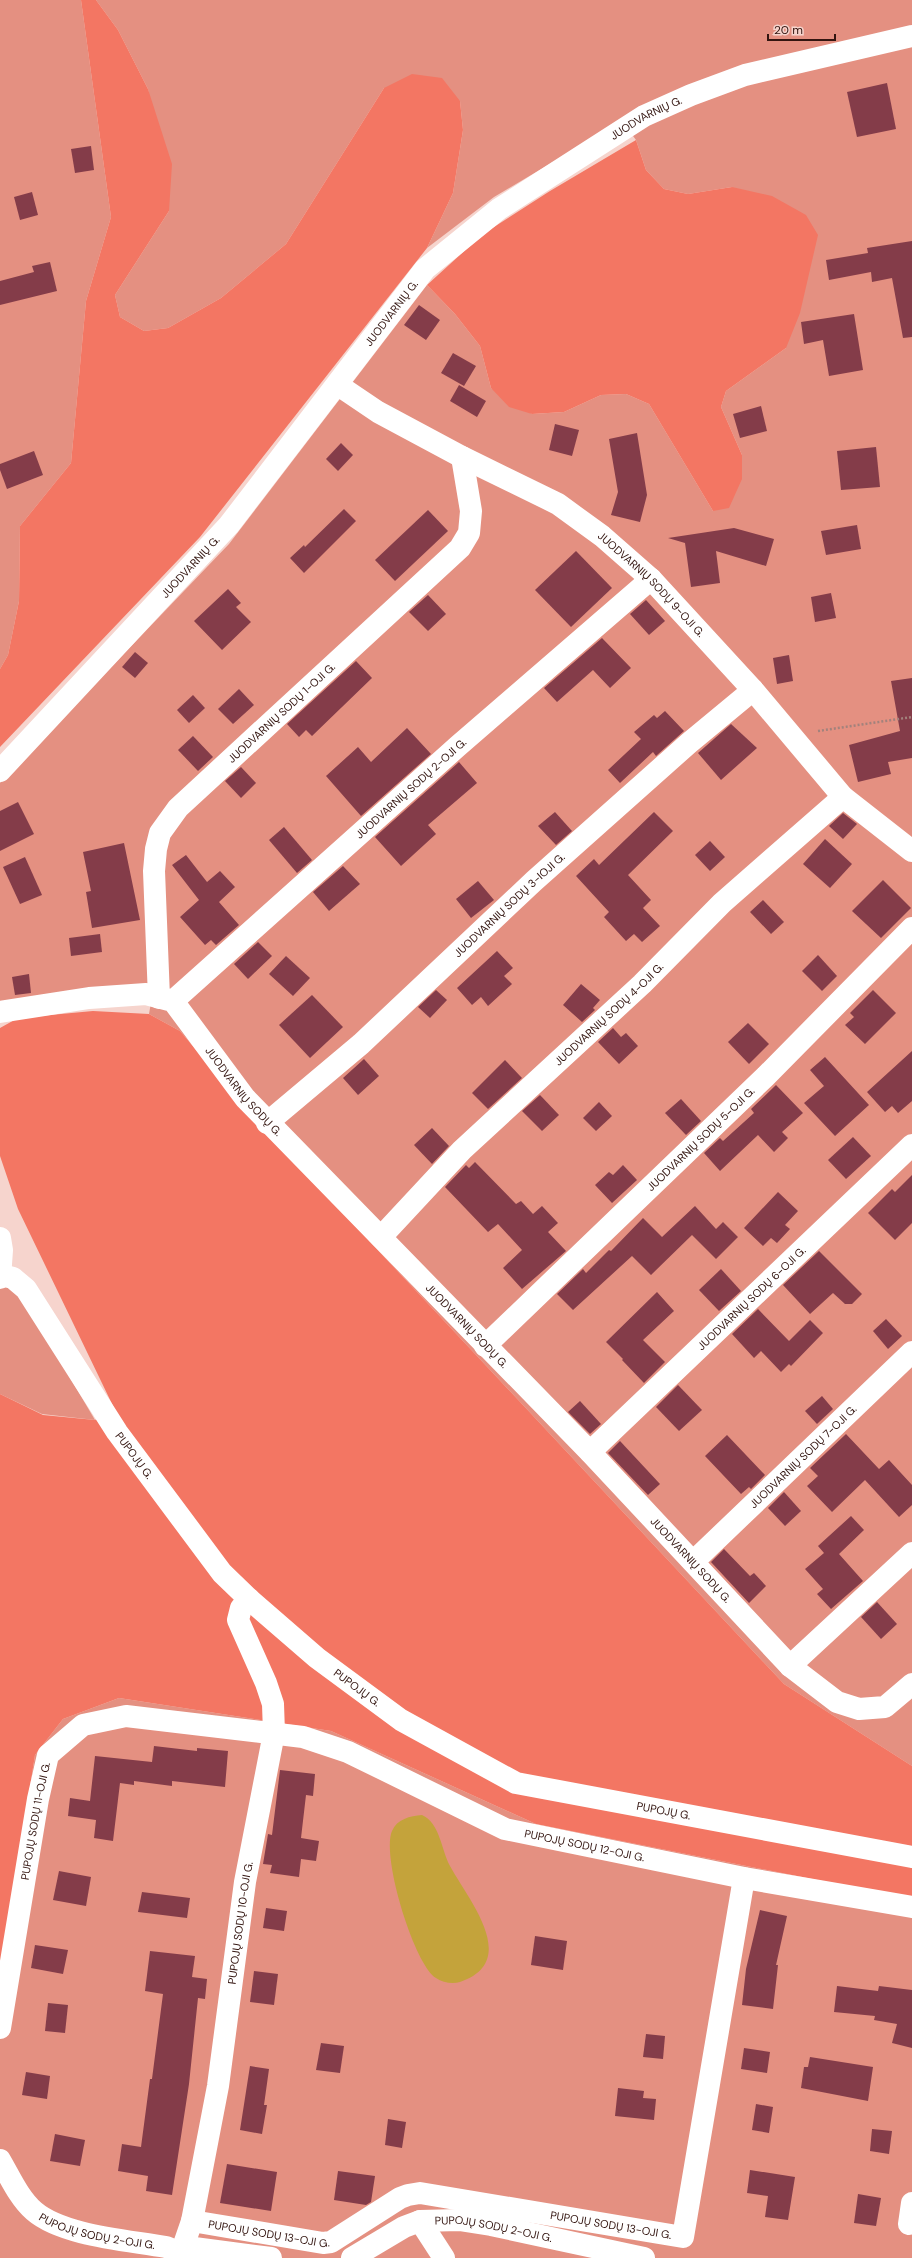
<svg xmlns="http://www.w3.org/2000/svg" width="912" height="2258" viewBox="0 0 912 2258" font-family="'DM Sans',sans-serif">
<style>
.green{fill:#e49081}
.forest{fill:#f37663}
.water{fill:#c4a33b}
.building{fill:#843c49}
.lines{fill:none;stroke-linecap:round;stroke-linejoin:round}
.path{stroke:#a2827c;stroke-width:2.5;stroke-dasharray:2 2;stroke-linecap:butt}
.street{stroke:#fff;stroke-width:22}
.labels{text-anchor:middle;dominant-baseline:central;stroke-width:4;stroke-linejoin:round;paint-order:stroke}
.street-label{font-size:11px;fill:#331510;stroke:#f6d4cd}
</style>
<rect width="100%" height="100%" fill="#f6d4cd"/>
<g class="green">
<polygon points="0,0 81,0 111,217 86,301 71,463 20,526 19,601 8,655 0,669"/>
<polygon points="96,0 912,0 912,1766 784,1684 258,1122 180,1031 149,1014 153,991 0,1004 0,783 229,544 427,285 455,314 480,346 491,388 532,414 564,412 601,395 626,394 649,404 713,511 742,455 721,407 726,391 786,348 732,187 688,194 664,189 646,170 636,140 622,121 494,197 427,248 453,193 463,130 460,101 384,88 286,244 221,298 168,328 144,331 120,317 115,295 169,211 148,89 118,30"/>
<polygon points="0,1259 95,1420 42,1414 0,1394"/>
<polygon points="119,1698 331,1731 536,1824 912,1899 912,2258 0,2258 0,1978 35,1755 63,1719"/>
</g>
<g class="forest">
<polygon points="81,0 96,0 118,30 148,89 172,164 169,211 115,295 120,317 144,331 168,328 221,298 286,244 384,88 412,74 442,78 460,101 463,130 453,193 427,248 200,537 0,747 0,669 8,655 19,601 20,526 71,463 86,301 111,217"/>
<polygon points="636,140 646,170 664,189 688,194 732,187 772,196 806,215 818,235 800,313 786,348 726,391 721,407 742,455 742,479 729,508 713,511 649,404 626,394 601,395 564,412 532,414 509,407 491,388 480,346 455,314 427,285 483,234 550,191"/>
<polygon points="93,1011 149,1014 180,1031 258,1122 784,1684 912,1766 912,1899 536,1824 331,1731 119,1698 63,1719 35,1755 0,1978 0,1394 43,1415 95,1420 114,1408 18,1209 0,1156 0,1028 18,1018"/>
</g>
<path class="water" d="M 422,1815 C 440,1823 441,1849 450,1866 C 467,1898 522,1961 460,1982 C 453,1984 443,1983 436,1978 C 414,1964 381,1856 392,1831 C 397,1819 410,1816 422,1815 Z"/>
<g class="building">
<polygon points="887,83 896,129 857,137 847,92"/>
<polygon points="91,146 94,170 75,173 71,149"/>
<polygon points="32,192 38,215 20,220 14,197"/>
<polygon points="912,241 912,337 903,338 892,278 872,282 871,272 829,280 826,260 868,253 867,248"/>
<polygon points="50,262 57,291 0,305 0,281 34,272 32,266"/>
<polygon points="419,305 440,320 426,340 404,325"/>
<polygon points="854,314 863,370 829,376 823,340 804,344 801,322"/>
<polygon points="453,353 476,366 464,386 441,373"/>
<polygon points="459,385 486,401 477,417 450,401"/>
<polygon points="761,406 767,431 740,438 733,414"/>
<polygon points="555,424 579,430 572,456 549,450"/>
<polygon points="637,433 647,495 640,522 611,515 618,492 609,439"/>
<polygon points="341,443 353,455 338,471 326,459"/>
<polygon points="876,447 880,487 841,490 837,451"/>
<polygon points="34,451 43,475 7,489 0,470 0,464"/>
<polygon points="344,509 356,521 304,573 290,558 304,545 305,547"/>
<polygon points="428,510 448,531 395,581 375,560"/>
<polygon points="857,525 861,549 826,555 821,531"/>
<polygon points="734,528 774,539 766,566 716,551 720,583 691,587 685,543 668,538"/>
<polygon points="576,551 612,588 571,627 535,590"/>
<polygon points="228,589 241,603 236,607 251,622 222,650 194,621"/>
<polygon points="831,593 836,618 815,622 811,597"/>
<polygon points="428,595 446,614 428,631 409,612"/>
<polygon points="646,600 665,621 649,635 630,614"/>
<polygon points="602,638 631,668 610,688 593,670 557,702 544,688"/>
<polygon points="135,652 148,663 135,678 122,667"/>
<polygon points="789,655 793,681 777,684 773,658"/>
<polygon points="356,661 372,678 312,736 306,730 299,737 287,724"/>
<polygon points="912,678 912,758 888,762 891,774 858,782 849,745 900,731 891,681"/>
<polygon points="239,689 254,705 233,724 218,709"/>
<polygon points="193,695 205,708 189,723 177,710"/>
<polygon points="665,711 684,731 656,756 653,752 620,783 608,770 641,739 634,732 654,715 657,718"/>
<polygon points="731,724 757,748 721,780 698,753"/>
<polygon points="407,728 431,754 361,816 326,776 358,747 371,762"/>
<polygon points="193,736 213,757 198,771 178,750"/>
<polygon points="459,762 477,783 428,825 436,834 401,866 375,837"/>
<polygon points="241,767 256,783 241,798 225,781"/>
<polygon points="18,802 34,834 0,851 0,811"/>
<polygon points="555,812 572,831 556,845 538,826"/>
<polygon points="654,812 673,831 628,875 651,900 643,908 660,926 642,942 634,934 626,941 604,917 609,912 576,876 594,859 599,865"/>
<polygon points="843,813 857,824 843,839 829,826"/>
<polygon points="284,827 312,860 297,873 269,840"/>
<polygon points="825,839 852,864 830,888 803,864"/>
<polygon points="710,841 725,857 710,871 695,855"/>
<polygon points="124,843 140,920 92,928 86,892 91,891 83,852"/>
<polygon points="186,855 207,882 220,871 235,887 219,902 239,925 216,945 211,940 205,945 180,917 199,900 172,865"/>
<polygon points="25,857 42,895 20,904 3,867"/>
<polygon points="343,866 360,884 329,911 313,892"/>
<polygon points="883,880 911,908 881,938 852,911"/>
<polygon points="478,881 494,900 471,918 456,899"/>
<polygon points="763,900 784,922 771,934 750,912"/>
<polygon points="100,934 102,952 71,956 69,938"/>
<polygon points="258,942 272,956 248,979 234,964"/>
<polygon points="497,951 513,968 504,976 512,984 488,1006 481,997 472,1005 457,988"/>
<polygon points="818,955 837,976 822,991 802,971"/>
<polygon points="286,956 310,978 293,996 269,974"/>
<polygon points="29,974 31,993 15,995 12,977"/>
<polygon points="581,984 600,1000 593,1008 595,1010 582,1022 563,1005"/>
<polygon points="436,990 447,1000 430,1018 418,1007"/>
<polygon points="873,990 896,1013 865,1044 845,1025 854,1017 850,1013"/>
<polygon points="312,995 343,1027 310,1058 279,1025"/>
<polygon points="748,1023 769,1044 749,1064 728,1042"/>
<polygon points="613,1028 621,1037 626,1033 638,1046 619,1064 598,1042"/>
<polygon points="912,1051 912,1101 898,1113 892,1106 885,1112 867,1092"/>
<polygon points="825,1057 869,1105 835,1136 804,1103 824,1086 810,1070"/>
<polygon points="364,1059 379,1076 358,1095 343,1078"/>
<polygon points="505,1060 522,1078 488,1109 472,1093"/>
<polygon points="776,1085 803,1113 782,1132 788,1138 774,1152 758,1135 720,1171 704,1153 720,1138 723,1141 754,1113 751,1109"/>
<polygon points="540,1095 559,1115 542,1131 522,1111"/>
<polygon points="681,1099 701,1121 686,1135 665,1113"/>
<polygon points="599,1102 612,1116 596,1131 583,1118"/>
<polygon points="432,1128 449,1146 432,1164 414,1145"/>
<polygon points="853,1137 871,1156 846,1179 828,1160"/>
<polygon points="475,1162 516,1204 521,1201 533,1214 542,1206 558,1223 548,1232 566,1251 522,1289 503,1268 522,1250 498,1224 488,1232 445,1187 466,1165 469,1168"/>
<polygon points="623,1165 637,1180 612,1203 595,1185 609,1172 613,1175"/>
<polygon points="912,1175 912,1223 895,1240 868,1213 892,1189 895,1192"/>
<polygon points="778,1192 798,1211 785,1225 790,1229 777,1243 771,1238 763,1246 744,1228"/>
<polygon points="695,1206 716,1229 723,1222 738,1237 716,1259 692,1235 651,1275 632,1256 573,1310 557,1294 583,1269 586,1273 609,1250 611,1251 643,1218 662,1237"/>
<polygon points="819,1251 862,1294 852,1304 845,1304 833,1293 810,1314 783,1285"/>
<polygon points="721,1269 741,1291 719,1311 699,1290"/>
<polygon points="657,1292 674,1311 643,1340 665,1362 644,1383 622,1360 623,1359 606,1342"/>
<polygon points="758,1309 789,1341 810,1320 823,1333 791,1366 789,1364 781,1372 761,1351 754,1358 732,1334"/>
<polygon points="886,1319 902,1336 888,1349 873,1331"/>
<polygon points="678,1385 702,1410 679,1431 656,1407"/>
<polygon points="822,1396 833,1409 817,1424 805,1411"/>
<polygon points="580,1401 601,1424 590,1434 568,1412"/>
<polygon points="846,1434 879,1469 889,1460 912,1485 912,1505 899,1517 865,1480 832,1512 807,1486 818,1476 810,1468"/>
<polygon points="727,1435 765,1475 751,1489 749,1487 741,1494 705,1456"/>
<polygon points="620,1441 660,1484 648,1495 608,1453"/>
<polygon points="784,1492 801,1511 785,1526 768,1508"/>
<polygon points="851,1516 864,1530 839,1554 863,1581 831,1609 817,1594 823,1589 805,1569 824,1553 818,1546"/>
<polygon points="724,1549 750,1576 754,1573 766,1586 749,1603 711,1562"/>
<polygon points="877,1602 897,1624 881,1639 861,1617"/>
<polygon points="154,1746 197,1751 197,1748 228,1751 225,1787 172,1781 172,1786 134,1781 134,1785 120,1783 113,1841 94,1838 96,1820 68,1816 70,1798 90,1801 95,1756 152,1762"/>
<polygon points="280,1770 315,1774 313,1796 306,1795 301,1838 319,1841 316,1861 301,1859 299,1877 270,1873 272,1865 263,1864 268,1834 272,1835"/>
<polygon points="59,1871 91,1877 86,1906 53,1900"/>
<polygon points="142,1892 190,1898 187,1918 138,1912"/>
<polygon points="266,1908 287,1911 284,1931 263,1928"/>
<polygon points="760,1910 787,1916 776,1965 778,1965 773,2009 742,2005 746,1969"/>
<polygon points="535,1936 567,1941 563,1970 531,1965"/>
<polygon points="35,1945 68,1950 63,1974 31,1968"/>
<polygon points="150,1951 195,1956 192,1977 207,1979 205,1999 198,1998 189,2084 172,2195 146,2191 148,2176 118,2171 122,2144 141,2147 150,2079 152,2079 163,1994 145,1991"/>
<polygon points="254,1971 278,1974 274,2005 250,2002"/>
<polygon points="837,1986 878,1991 879,1986 912,1990 912,2048 892,2043 897,2024 874,2020 875,2016 834,2012"/>
<polygon points="48,2003 68,2005 65,2033 45,2031"/>
<polygon points="646,2034 665,2036 663,2059 643,2057"/>
<polygon points="321,2043 344,2046 340,2073 316,2070"/>
<polygon points="744,2048 770,2052 767,2073 741,2069"/>
<polygon points="810,2057 873,2067 868,2101 801,2088 804,2067 808,2067"/>
<polygon points="250,2066 269,2069 264,2105 267,2105 262,2134 240,2130"/>
<polygon points="26,2072 50,2076 47,2099 22,2095"/>
<polygon points="618,2088 644,2091 643,2098 656,2099 654,2120 615,2116"/>
<polygon points="756,2104 773,2107 769,2133 752,2130"/>
<polygon points="388,2119 406,2122 402,2148 385,2145"/>
<polygon points="872,2129 892,2131 889,2154 870,2151"/>
<polygon points="55,2134 85,2140 80,2166 50,2161"/>
<polygon points="227,2164 277,2172 271,2211 220,2203"/>
<polygon points="750,2170 795,2177 788,2220 765,2217 768,2196 747,2193"/>
<polygon points="338,2171 375,2176 371,2202 366,2205 334,2200"/>
<polygon points="858,2194 881,2198 876,2226 854,2223"/>
</g>
<g class="lines">
<polyline class="path" points="818,731 912,717"/>
<g class="street">
<path id="s1" d="M 338,385 L 378,412 L 462,457 L 558,504 L 602,536 L 651,579 L 753,690 L 843,797 L 912,851"/>
<path id="s2" d="M 0,771 L 229,525 L 425,269 L 499,209 L 644,116 L 691,95 L 745,75 L 912,36"/>
<path id="s3" d="M 159,998 L 154,871 L 156,849 L 160,833 L 178,808 L 460,548 L 469,533 L 471,511 L 462,457"/>
<path id="s4" d="M 173,1001 L 458,746 L 651,579"/>
<path id="s5" d="M 0,1012 L 89,998 L 146,994 L 173,1001 L 245,1098 L 590,1452 L 790,1666 L 837,1702 L 859,1709 L 885,1707 L 912,1684"/>
<path id="s6" d="M 267,1123 L 361,1044 L 534,881 L 689,743 L 753,690"/>
<path id="s7" d="M 381,1237 L 462,1150 L 642,984 L 722,903 L 843,797"/>
<polyline points="0,1238 2,1250 0,1278"/>
<path id="s8" d="M 1,1275 L 13,1278 L 26,1289 L 117,1432 L 222,1573 L 249,1599 L 317,1658 L 401,1720 L 516,1783 L 912,1857"/>
<path id="s9" d="M 485,1346 L 766,1076 L 912,928"/>
<path id="s10" d="M 590,1452 L 912,1145"/>
<path id="s11" d="M 694,1561 L 912,1352"/>
<polyline points="790,1666 912,1553"/>
<path id="s12" d="M 0,2028 L 38,1799 L 48,1755 L 83,1725 L 126,1716 L 303,1737 L 348,1752 L 505,1829 L 744,1878 L 912,1907"/>
<path id="s13" d="M 0,2160 C 10,2177 19,2198 34,2211 C 63,2236 128,2240 166,2247 L 181,2253 L 194,2248 L 271,2258"/>
<path id="s14" d="M 192,2221 L 323,2243 L 331,2242 L 400,2198 L 408,2195 L 420,2193 L 683,2237 L 744,1878"/>
<polyline points="420,2221 444,2258"/>
<polyline points="909,2224 912,2203"/>
<path id="s15" d="M 181,2253 L 192,2221 L 218,2086 L 245,1882 L 274,1733 L 273,1704 L 266,1683 L 238,1620 L 241,1608 L 249,1599"/>
<path id="s16" d="M 352,2258 L 404,2227 L 420,2221 L 459,2220 L 491,2225 L 644,2258"/>
</g>
</g>
<g class="labels">
<g class="street-label">
<text stroke="none"><textPath href="#s2" startOffset="927">JUODVARNIŲ G.</textPath></text>
<text stroke="none"><textPath href="#s2" startOffset="603">JUODVARNIŲ G.</textPath></text>
<text stroke="none"><textPath href="#s2" startOffset="279">JUODVARNIŲ G.</textPath></text>
<text stroke="none"><textPath href="#s1" startOffset="374">JUODVARNIŲ SODŲ 9-OJI G.</textPath></text>
<text stroke="none"><textPath href="#s3" startOffset="337">JUODVARNIŲ SODŲ 1-OJI G.</textPath></text>
<text stroke="none"><textPath href="#s4" startOffset="319">JUODVARNIŲ SODŲ 2-OJI G.</textPath></text>
<text stroke="none"><textPath href="#s6" startOffset="326">JUODVARNIŲ SODŲ 3-IOJI G.</textPath></text>
<text stroke="none"><textPath href="#s7" startOffset="319">JUODVARNIŲ SODŲ 4-OJI G.</textPath></text>
<text stroke="none"><textPath href="#s5" startOffset="290">JUODVARNIŲ SODŲ G.</textPath></text>
<text stroke="none"><textPath href="#s9" startOffset="299">JUODVARNIŲ SODŲ 5-OJI G.</textPath></text>
<text stroke="none"><textPath href="#s10" startOffset="223">JUODVARNIŲ SODŲ 6-OJI G.</textPath></text>
<text stroke="none"><textPath href="#s5" startOffset="614">JUODVARNIŲ SODŲ G.</textPath></text>
<text stroke="none"><textPath href="#s8" startOffset="228">PUPOJŲ G.</textPath></text>
<text stroke="none"><textPath href="#s11" startOffset="151">JUODVARNIŲ SODŲ 7-OJI G.</textPath></text>
<text stroke="none"><textPath href="#s5" startOffset="938">JUODVARNIŲ SODŲ G.</textPath></text>
<text stroke="none"><textPath href="#s8" startOffset="552">PUPOJŲ G.</textPath></text>
<text stroke="none"><textPath href="#s8" startOffset="888">PUPOJŲ G.</textPath></text>
<text stroke="none"><textPath href="#s12" startOffset="210">PUPOJŲ SODŲ 11-OJI G.</textPath></text>
<text stroke="none"><textPath href="#s12" startOffset="849">PUPOJŲ SODŲ 12-OJI G.</textPath></text>
<text stroke="none"><textPath href="#s15" startOffset="336">PUPOJŲ SODŲ 10-OJI G.</textPath></text>
<text stroke="none"><textPath href="#s14" startOffset="437">PUPOJŲ SODŲ 13-OJI G.</textPath></text>
<text stroke="none"><textPath href="#s13" startOffset="129">PUPOJŲ SODŲ 2-OJI G.</textPath></text>
<text stroke="none"><textPath href="#s16" startOffset="152">PUPOJŲ SODŲ 2-OJI G.</textPath></text>
<text stroke="none"><textPath href="#s14" startOffset="78">PUPOJŲ SODŲ 13-OJI G.</textPath></text>
</g>
</g>
<path d="M768 34v6h67v-6" fill="none" stroke="#331510" stroke-width="2"/>
<text x="774" y="34" font-size="12" fill="#331510" stroke="#f6d4cd" stroke-width="3" paint-order="stroke">20 m</text>
</svg>
